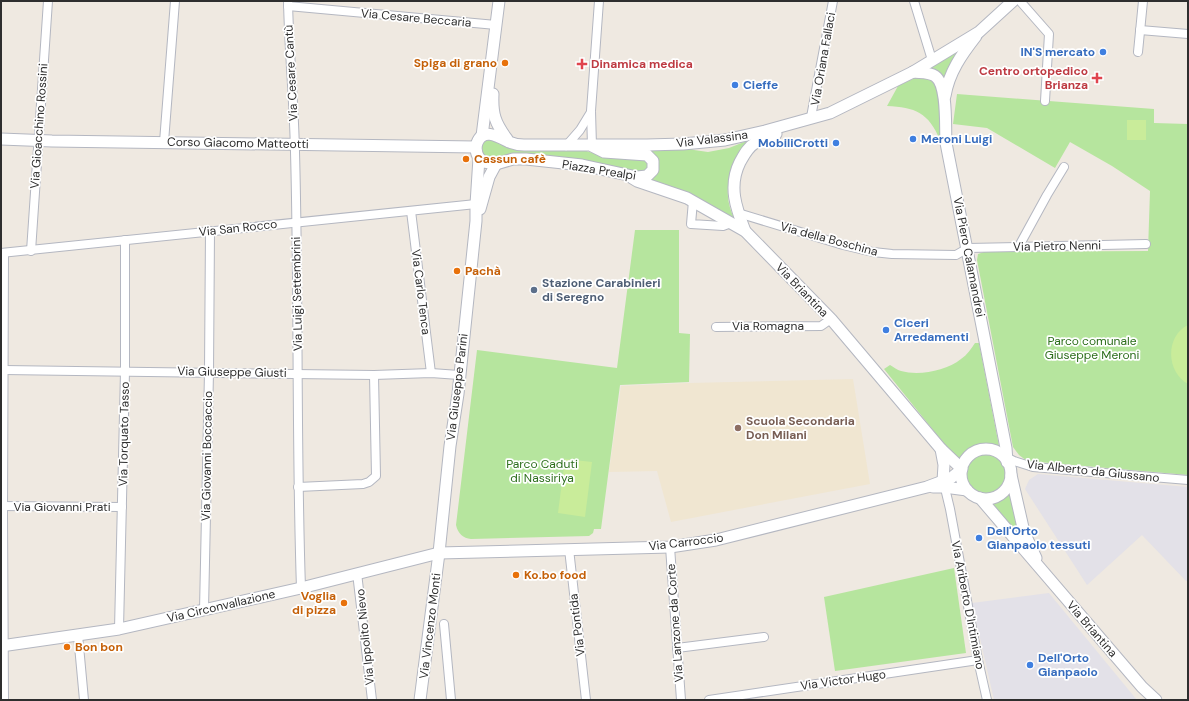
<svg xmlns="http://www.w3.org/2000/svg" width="1189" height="701" viewBox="0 0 1189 701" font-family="'DM Sans',sans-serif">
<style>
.industrial{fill:#e3e1e8}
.education{fill:#f0e6d1}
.green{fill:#b6e59e}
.pitch{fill:#c9ec9a}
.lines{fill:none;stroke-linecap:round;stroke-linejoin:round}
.street-casing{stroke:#b4b7c1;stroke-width:10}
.secondary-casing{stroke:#b4b7c1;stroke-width:13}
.street{stroke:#fff;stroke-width:8}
.secondary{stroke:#fff;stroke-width:11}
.shop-dot{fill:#3f7fe0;stroke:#fff;stroke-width:1.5}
.food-dot{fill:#e8710a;stroke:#fff;stroke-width:1.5}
.health-dot{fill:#e0444e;stroke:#fff;stroke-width:1.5}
.service-dot{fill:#5c6f8a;stroke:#fff;stroke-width:1.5}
.education-dot{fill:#8d6e63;stroke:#fff;stroke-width:1.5}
.labels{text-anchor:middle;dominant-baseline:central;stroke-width:3.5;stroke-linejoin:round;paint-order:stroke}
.street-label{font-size:12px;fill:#2e2e2e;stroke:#fff}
.shop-label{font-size:12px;font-weight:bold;fill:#366cbe;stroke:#fff;text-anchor:start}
.food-label{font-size:12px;font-weight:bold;fill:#c56008;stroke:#fff;text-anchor:start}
.health-label{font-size:12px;font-weight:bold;fill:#be3a42;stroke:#fff;text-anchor:start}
.service-label{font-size:12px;font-weight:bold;fill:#4e5e75;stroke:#fff;text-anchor:start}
.park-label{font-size:12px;fill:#2c6e1b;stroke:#fff}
.education-label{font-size:12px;font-weight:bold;fill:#785e54;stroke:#fff;text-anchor:start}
</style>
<rect width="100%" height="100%" fill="#efe9e1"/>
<g class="industrial">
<polygon points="1038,474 1188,487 1188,581 1186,581 1142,535 1087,585 1025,489 1029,480"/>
<polygon points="1049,593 1137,700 994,700 972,603"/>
</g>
<polygon class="education" points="853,379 870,484 671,522 657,471 609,472 621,386 689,383"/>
<g class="green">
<polygon points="964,46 945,84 934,70 929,67"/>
<path d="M 917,77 C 924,77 933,78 936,84 C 942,95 940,127 940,140 C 929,113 915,107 887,106 L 898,86 Z"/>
<polygon points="957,94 1154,109 1154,123 1188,124 1188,475 1027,461 1019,455 1013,447 977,260 978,254 984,252 1148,251 1150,191 1112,166 1070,142 1055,168 987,128 953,124"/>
<polygon points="483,139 580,149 599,155 643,157 650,162 646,173 496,161 482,156 481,142"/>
<path d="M 749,140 L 750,141 C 728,160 720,198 737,222 L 707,203 L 650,180 L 649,150 L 684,147 L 694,150 L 708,152 L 729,148 Z"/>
<path d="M 635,230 L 679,230 L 679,333 L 690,334 L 689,382 L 620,385 L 601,529 L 594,529 L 593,533 L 589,536 L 471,539 C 463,538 458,534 456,525 L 477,350 L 617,368 Z"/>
<path d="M 975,343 L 979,343 L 999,446 C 975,441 974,443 958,461 L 884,369 L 890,365 C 894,367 897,370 901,371 C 919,376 946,371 961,359 C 967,355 971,349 975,343 Z"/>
<circle cx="986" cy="474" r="20"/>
<path d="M 1011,489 L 1031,552 L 988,503 C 998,502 1006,496 1011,489 Z"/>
<polygon points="954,568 966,653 835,671 824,597"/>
</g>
<g class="pitch">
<rect x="1127" y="120" width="19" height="20"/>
<path d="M 1188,325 L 1188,384 C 1166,372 1165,336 1188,325 Z"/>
<polygon points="565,459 592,462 585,517 558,513"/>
</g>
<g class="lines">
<defs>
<g id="street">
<path d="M 288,1 C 289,51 294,102 295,152 C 299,297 296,443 301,588"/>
<polyline points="914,1 932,60"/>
<polyline points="1020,1 1049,34 1045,101"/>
<polyline points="288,6 496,25"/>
<polyline points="1140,30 1188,34"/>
<polyline points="1138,52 1143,1"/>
<polyline points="811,117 833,1"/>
<polyline points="164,142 175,1"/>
<polyline points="566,146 580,130 591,112"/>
<polyline points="592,146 591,111 599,1"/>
<polyline points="693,201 691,224 723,226 731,223"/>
<polyline points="411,211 431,373"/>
<polyline points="738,213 843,245 873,252 892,254 956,255 968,248 1146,244"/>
<polyline points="1019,246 1047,195 1064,167"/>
<polyline points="31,251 48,1"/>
<polyline points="1,253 476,204"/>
<polyline points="716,327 821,326 831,319"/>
<polyline points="4,370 374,375 431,373 459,375"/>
<polyline points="1004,456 1014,461 1033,467 1188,480"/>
<polyline points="944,484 950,509 978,660 987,700"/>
<polyline points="298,487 363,484 369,482 376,476 374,375"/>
<polyline points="1,506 122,507"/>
<polyline points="670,547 681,700"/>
<polyline points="569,549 586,700"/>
<polyline points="357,573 372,700"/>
<polyline points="204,610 209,372 210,231"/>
<polyline points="444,624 451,700"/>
<polyline points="119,629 125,371 125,240"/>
<polyline points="78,635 84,700"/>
<polyline points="677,648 764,637"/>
<polyline points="4,700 3,515 4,253"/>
<polyline points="709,700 978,660"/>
</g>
<g id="secondary">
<path d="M 913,72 C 920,73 929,72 935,76 C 948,85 945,127 946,143 L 1006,448 L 1007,462"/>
<path d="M 493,94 C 492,114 495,123 507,139"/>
<path d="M 945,96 C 949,72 962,54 976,36"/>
<polyline points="482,136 499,1"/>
<polyline points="1,139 52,141 475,147"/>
<path d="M 592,146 L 604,152 L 647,155 L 653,161 L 653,170 L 647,176 L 637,177 L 582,165 L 526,159 L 513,159 L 496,164 L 484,162 L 479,158 C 476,153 475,149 477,143 C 483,127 499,137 509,142 C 514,144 519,145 524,145 L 647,145 L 683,144 L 725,140 L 765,131 L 830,113 L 913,72 L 979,32 L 1013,1"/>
<polyline points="632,178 637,181 687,198 745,231 831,319 941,449 962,469"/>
<polyline points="480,209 489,177 496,164"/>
<path d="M 745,231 C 736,208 728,186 740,162 C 744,155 748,147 755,143 C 761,139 769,137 776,134"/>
<polyline points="941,449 944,465 943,481"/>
<circle cx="986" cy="474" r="25"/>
<polyline points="1011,475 1024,532 1036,558"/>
<polyline points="933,487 944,487 967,490"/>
<polyline points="980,498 1142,687 1156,700"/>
<polyline points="1,646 119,629 301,588 439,553 670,547 716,540 927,487 951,478 961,470"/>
<polyline points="420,700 439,553 450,446 458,394 476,221 476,204 479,158"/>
</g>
</defs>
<use href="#street" class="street-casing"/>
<use href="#secondary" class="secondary-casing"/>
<use href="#street" class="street"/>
<use href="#secondary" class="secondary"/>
</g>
<g class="shop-dot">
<circle cx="1103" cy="52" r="4"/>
<circle cx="735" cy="85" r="4"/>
<circle cx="913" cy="139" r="4"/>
<circle cx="836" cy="143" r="4"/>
<circle cx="886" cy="330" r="4"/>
<circle cx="979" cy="538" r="4"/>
<circle cx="1030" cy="665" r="4"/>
</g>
<g class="food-dot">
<circle cx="505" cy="63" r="4"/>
<circle cx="466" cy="159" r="4"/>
<circle cx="457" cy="271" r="4"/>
<circle cx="516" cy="575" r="4"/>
<circle cx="344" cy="603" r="4"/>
<circle cx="67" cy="647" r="4"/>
</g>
<g class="health-dot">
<path d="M580 58h4v4h4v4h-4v4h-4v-4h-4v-4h4z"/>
<path d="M1095 72h4v4h4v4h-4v4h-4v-4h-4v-4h4z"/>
</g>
<circle class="service-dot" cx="534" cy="290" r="4"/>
<circle class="education-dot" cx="738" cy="428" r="4"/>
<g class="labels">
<g class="street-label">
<text transform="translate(416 18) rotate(5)">Via Cesare Beccaria</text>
<text transform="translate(823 59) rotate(-80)">Via Oriana Fallaci</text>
<text transform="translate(291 73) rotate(-93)">Via Cesare Cantù</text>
<text transform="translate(39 126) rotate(-86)">Via Gioacchino Rossini</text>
<text transform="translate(712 139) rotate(-7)">Via Valassina</text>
<text transform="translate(238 143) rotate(1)">Corso Giacomo Matteotti</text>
<text transform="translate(599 170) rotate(9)">Piazza Prealpi</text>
<text transform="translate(238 228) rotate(-6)">Via San Rocco</text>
<text transform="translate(829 239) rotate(15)">Via della Boschina</text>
<text transform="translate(1057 246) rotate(-1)">Via Pietro Nenni</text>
<text transform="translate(969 257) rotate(79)">Via Piero Calamandrei</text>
<text transform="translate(802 290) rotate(46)">Via Briantina</text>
<text transform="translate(421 292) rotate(83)">Via Carlo Tenca</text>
<text transform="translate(297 294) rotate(-91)">Via Luigi Settembrini</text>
<text x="768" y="326">Via Romagna</text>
<text transform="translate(232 372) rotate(1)">Via Giuseppe Giusti</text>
<text transform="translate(457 387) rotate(-83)">Via Giuseppe Parini</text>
<text transform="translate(124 434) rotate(-89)">Via Torquato Tasso</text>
<text transform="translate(207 456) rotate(-89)">Via Giovanni Boccaccio</text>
<text transform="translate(1093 471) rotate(6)">Via Alberto da Giussano</text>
<text x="62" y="507">Via Giovanni Prati</text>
<text transform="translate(686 542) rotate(-7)">Via Carroccio</text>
<text transform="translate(968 605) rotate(79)">Via Ariberto D'Intimiano</text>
<text transform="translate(221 606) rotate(-13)">Via Circonvallazione</text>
<text transform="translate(675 623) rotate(-94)">Via Lanzone da Corte</text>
<text transform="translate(577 625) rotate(-97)">Via Pontida</text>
<text transform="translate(430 626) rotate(-83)">Via Vincenzo Monti</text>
<text transform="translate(1092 629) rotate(49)">Via Briantina</text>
<text transform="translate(365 637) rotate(-96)">Via Ippolito Nievo</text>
<text transform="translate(843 680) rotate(-8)">Via Victor Hugo</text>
</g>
<g class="shop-label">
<text x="1095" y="52" text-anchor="end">IN'S mercato</text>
<text x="743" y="85">Cieffe</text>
<text x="921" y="139">Meroni Luigi</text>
<text x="828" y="143" text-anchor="end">MobiliCrotti</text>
<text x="894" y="323">Ciceri<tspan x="894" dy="14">Arredamenti</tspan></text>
<text x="987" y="531">Dell'Orto<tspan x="987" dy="14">Gianpaolo tessuti</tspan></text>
<text x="1038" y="658">Dell'Orto<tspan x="1038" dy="14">Gianpaolo</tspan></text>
</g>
<g class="food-label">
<text x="497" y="63" text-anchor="end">Spiga di grano</text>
<text x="474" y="159">Cassun cafè</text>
<text x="465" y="271">Pachà</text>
<text x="524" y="575">Ko.bo food</text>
<text x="336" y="596" text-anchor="end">Voglia<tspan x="336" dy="14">di pizza</tspan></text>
<text x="75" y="647">Bon bon</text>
</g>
<g class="health-label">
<text x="591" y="64">Dinamica medica</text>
<text x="1088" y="71" text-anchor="end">Centro ortopedico<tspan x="1088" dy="14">Brianza</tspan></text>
</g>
<g class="service-label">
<text x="542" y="283">Stazione Carabinieri<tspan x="542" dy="14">di Seregno</tspan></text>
</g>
<g class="park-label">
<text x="1092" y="341">Parco comunale<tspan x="1092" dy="14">Giuseppe Meroni</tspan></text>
<text x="542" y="464">Parco Caduti<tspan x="542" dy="14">di Nassiriya</tspan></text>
</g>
<g class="education-label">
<text x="746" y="421">Scuola Secondaria<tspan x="746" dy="14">Don Milani</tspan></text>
</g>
</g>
<rect width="1189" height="701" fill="none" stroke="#2e2e2e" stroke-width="4"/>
</svg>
